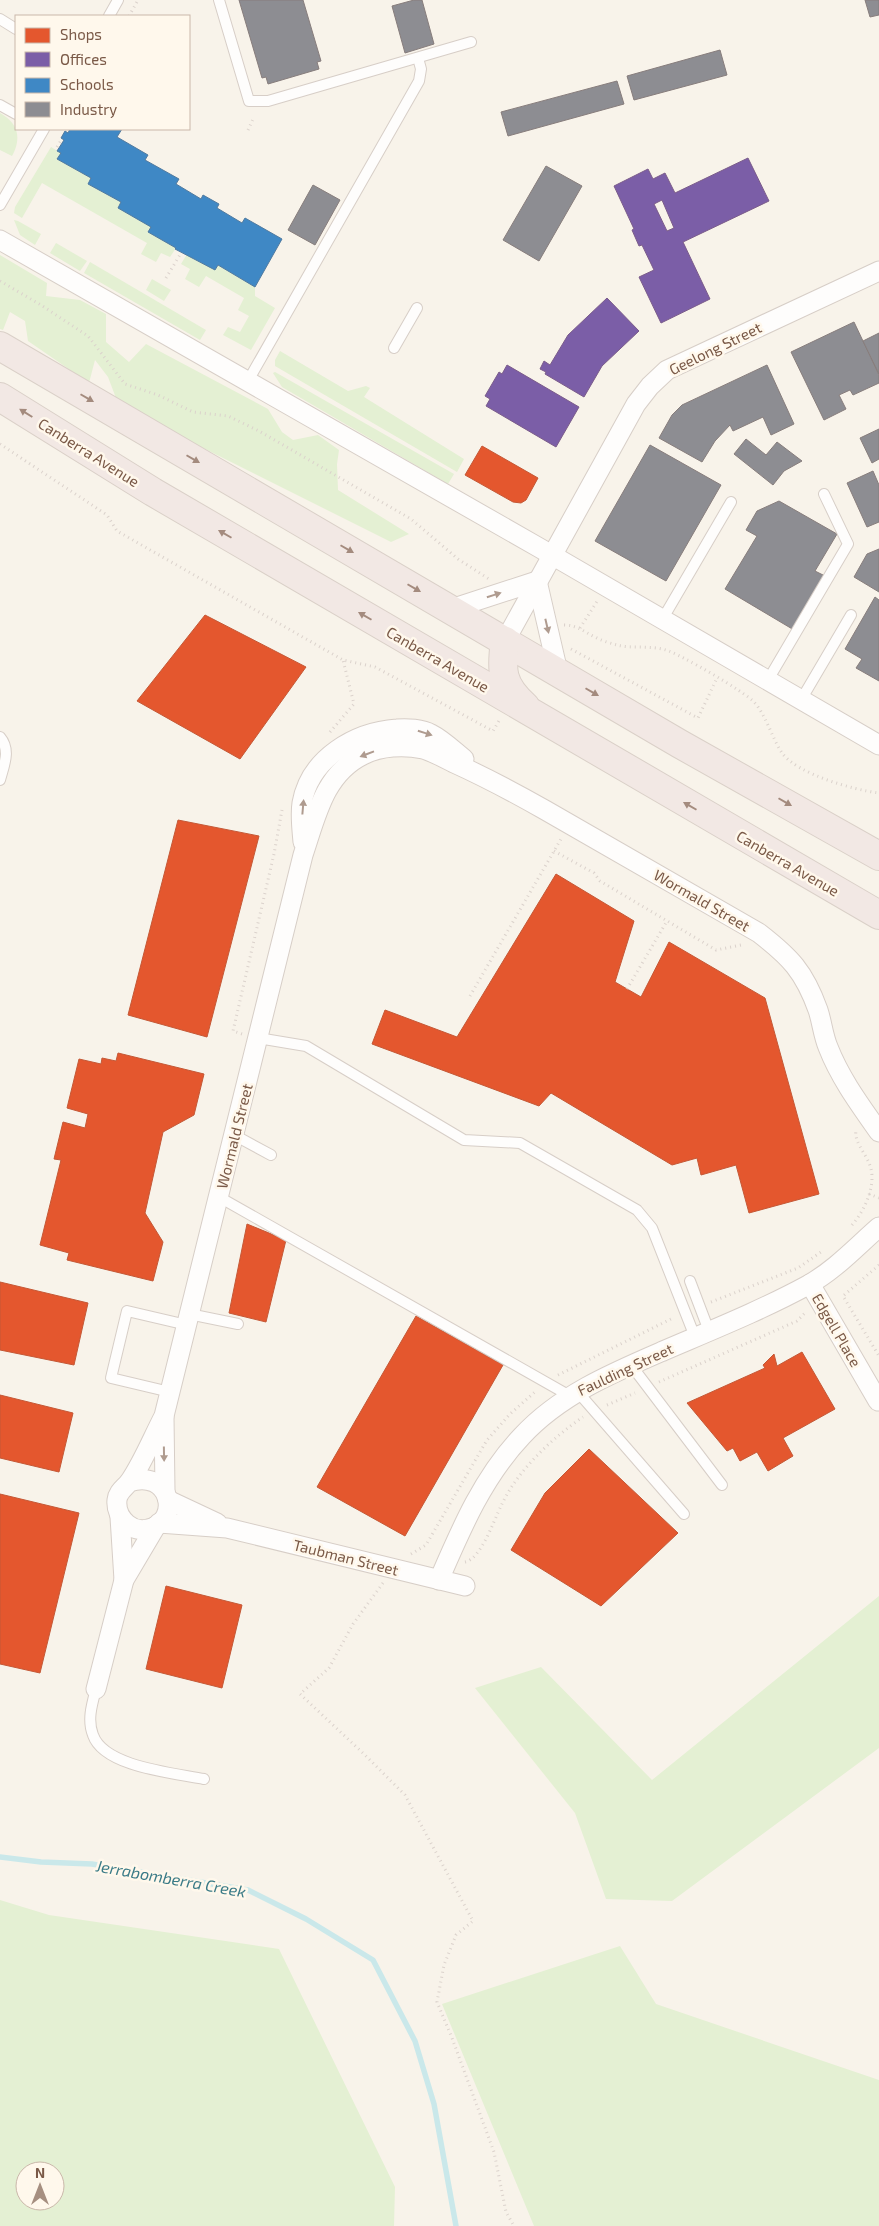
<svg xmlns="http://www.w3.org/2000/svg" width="879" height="2226" viewBox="0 0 879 2226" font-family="'Exo 2',sans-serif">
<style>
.green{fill:#e4f0d3;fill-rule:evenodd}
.shops{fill:#e4572e;stroke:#c45836}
.offices{fill:#7b5ea7;stroke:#7b5c8a;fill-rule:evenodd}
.schools{fill:#3f88c5;stroke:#517a9f}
.industry{fill:#8d8d92;stroke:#877d7c}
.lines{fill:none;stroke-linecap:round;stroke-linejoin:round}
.stream{stroke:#cae8ea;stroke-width:5.5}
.lane-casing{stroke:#d7cec7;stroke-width:12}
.street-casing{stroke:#d7cec7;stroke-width:21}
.highway-casing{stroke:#dad0c8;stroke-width:30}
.path{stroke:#dbd2cc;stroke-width:3;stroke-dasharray:1 4;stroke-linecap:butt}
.lane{stroke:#fefdfc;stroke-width:10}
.street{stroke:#fefdfc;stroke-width:19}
.highway{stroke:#f2e8e4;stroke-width:28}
.oneway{fill:#a48b7e}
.oneway2{fill:#af9b8f}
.labels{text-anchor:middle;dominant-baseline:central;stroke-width:5;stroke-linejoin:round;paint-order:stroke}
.street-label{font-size:15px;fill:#7a5947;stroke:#fff8ec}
.water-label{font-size:16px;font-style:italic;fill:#3b7b87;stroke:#fff8ec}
</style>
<rect width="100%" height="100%" fill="#f8f3ea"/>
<g class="green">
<path d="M 0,113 C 18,123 22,138 12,156 L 0,150 Z"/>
<polygon points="51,147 61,153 57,159 91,178 88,184 121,202 118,208 151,227 176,248 170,257 161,253 156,262 141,254 147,243 42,183 22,218 14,213 15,207"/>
<polygon points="14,220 18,221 41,234 35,245 20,235"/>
<polygon points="56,243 87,261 80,271 50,253"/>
<polygon points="187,254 215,270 218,265 255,287 255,296 275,308 251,350 223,335 228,327 240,332 249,316 238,310 244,298 206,276 199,287 185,279 190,269 181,264"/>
<polygon points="0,255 47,283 46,296 80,300 106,314 106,342 129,362 146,344 268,409 282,432 293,440 318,435 339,450 337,464 338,490 409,534 391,542 119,406 108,377 95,360 89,383 28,341 25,321 10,312 3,330 0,329"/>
<polygon points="90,262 206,330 200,340 84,273"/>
<polygon points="152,279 171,290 164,301 146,290"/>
<polygon points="280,351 348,391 366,386 370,388 364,397 464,459 457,472 275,366 275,360"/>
<polygon points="275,372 454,474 448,484 282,387 273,373"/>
<polygon points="879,1596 879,1748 672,1901 606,1899 575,1813 475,1688 541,1667 652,1780"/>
<path d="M 0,1900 L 49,1915 L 279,1949 L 395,2187 L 394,2226 L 0,2226 ZM 25,2171 L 55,2171 L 55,2201 L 25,2201 Z"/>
<polygon points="620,1946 656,2004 879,2080 879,2226 534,2226 442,2004"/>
</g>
<g class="shops">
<polygon points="482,446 538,478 526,500 521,503 513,502 465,475"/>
<polygon points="205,615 306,667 240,759 137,701"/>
<polygon points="178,820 259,836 207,1037 128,1015"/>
<polygon points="556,874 634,921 615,982 641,997 669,942 765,998 819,1194 749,1213 736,1165 701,1175 697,1158 672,1165 551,1093 539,1106 372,1044 385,1010 457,1037"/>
<polygon points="118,1053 204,1074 194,1115 163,1132 145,1213 163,1242 153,1281 67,1260 69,1253 40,1245 61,1160 54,1159 63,1122 85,1128 88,1114 67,1108 79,1059 101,1064 102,1058 116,1061"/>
<polygon points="247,1224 286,1240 266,1322 229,1313"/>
<polygon points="0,1282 88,1303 74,1365 0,1350"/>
<polygon points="416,1316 503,1365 405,1536 317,1487"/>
<polygon points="802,1352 835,1409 783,1438 793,1456 768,1471 757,1452 740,1461 733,1448 727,1451 687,1403 765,1368 763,1365 774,1354 777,1366"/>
<polygon points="0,1395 73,1413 59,1472 0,1458"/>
<polygon points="589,1449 678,1533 601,1606 511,1550 545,1493"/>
<polygon points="0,1494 79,1513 40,1673 0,1664"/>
<polygon points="166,1586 242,1605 222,1688 146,1669"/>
</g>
<g class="offices">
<path d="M 748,158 L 769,201 L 683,242 L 710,299 L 661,323 L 639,277 L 654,270 L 642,245 L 639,246 L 632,230 L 634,229 L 614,186 L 648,169 L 653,179 L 665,173 L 675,193 ZM 662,200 L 674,228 L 667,231 L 654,204 Z"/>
<polygon points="607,298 639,331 602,366 584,397 545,374 546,372 540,369 544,361 550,365 568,335"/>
<polygon points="507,365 579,407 556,447 486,406 490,399 485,396 499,372 502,374"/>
</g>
<polygon class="schools" points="70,129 122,129 117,137 148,155 145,160 179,179 176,184 201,199 203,195 219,204 217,208 242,223 245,218 282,239 255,287 218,265 215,270 175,249 176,248 148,232 151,227 118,208 121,202 88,184 91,178 57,159 61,153 57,151 64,140 61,138 65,131 68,133"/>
<g class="industry">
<polygon points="239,0 303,0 321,61 317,62 319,69 268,84 266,77 262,78"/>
<polygon points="414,0 422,0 434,44 405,53 392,6"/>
<polygon points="865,0 879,0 879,15 870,17"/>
<polygon points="720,50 727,75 634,100 627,76"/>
<polygon points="617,81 624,104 508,136 501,112"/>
<polygon points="546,166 582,186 539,261 503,240"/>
<polygon points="313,185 340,200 315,245 288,230"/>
<polygon points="854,322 879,375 879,383 853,395 850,390 839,395 846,409 824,420 791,352"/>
<polygon points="879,333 879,374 863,341"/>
<polygon points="767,365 794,424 771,435 763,417 733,431 730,425 715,441 702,462 659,438 672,415 682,405"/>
<polygon points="879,429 879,459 872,463 860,438"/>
<polygon points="746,439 766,455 777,442 802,461 784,471 773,485 734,454"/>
<polygon points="650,445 721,485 666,581 595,541"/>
<polygon points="873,471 879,485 879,522 867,527 847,483"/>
<polygon points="779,501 837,534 815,571 825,576 794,630 725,589 757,536 746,530 757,511"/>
<polygon points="879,549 879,592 854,577 867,554"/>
<polygon points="875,597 879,600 879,681 856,668 862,659 845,649"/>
</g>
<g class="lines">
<polyline class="stream" points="0,1857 41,1862 92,1864 248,1890 306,1919 373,1960 415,2041 434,2104 456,2226"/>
<defs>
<g id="lane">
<polyline points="219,0 249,101 268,101 471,42"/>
<polyline points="109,16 118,0"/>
<polyline points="0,19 16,29"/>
<polyline points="0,105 16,114"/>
<polyline points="0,205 44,129"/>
<polyline points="394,348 417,308"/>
<polyline points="248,381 419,81 421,69 418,58"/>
<polyline points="662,620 731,502"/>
<polyline points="768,680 848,544 824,494"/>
<polyline points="801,700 851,615"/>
<path d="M 0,737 C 11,750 4,765 0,780"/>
<polyline points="258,1038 306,1046 464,1140 520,1143 637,1210 652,1228 695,1337"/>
<polyline points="234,1135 271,1155"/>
<polyline points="219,1197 570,1396"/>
<polyline points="690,1281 709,1331"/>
<polyline points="189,1314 238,1324"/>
<polyline points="631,1365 722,1485"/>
<polyline points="577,1391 684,1514"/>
<polyline points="170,1392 111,1378 127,1311 187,1325"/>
<path d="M 96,1689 C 92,1704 87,1720 93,1735 C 104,1767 174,1773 204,1779"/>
</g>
<g id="street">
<polyline points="0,240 538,547 879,745"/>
<polyline points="537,581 558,672"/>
<polyline points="451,609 537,581"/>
<polyline points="505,641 636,404 650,386 667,370 879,271"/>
<path d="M 303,842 C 302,830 300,815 302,803 C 310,758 355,732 397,729 C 407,728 422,729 431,734 C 443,740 454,751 464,759"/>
<polyline points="810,1284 878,1401"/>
<polyline points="164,1417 165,1491"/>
<path d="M 129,1482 C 170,1468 183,1521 148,1529 C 141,1531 133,1529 127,1524 C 120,1518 116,1509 117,1500 C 118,1491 125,1488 130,1481 C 143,1462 153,1437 164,1416 L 303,855 C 316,817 324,774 363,755 C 381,746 404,745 423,749 C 433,752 444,758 454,763 C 485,777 515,793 545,810 C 616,851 687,892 759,933 C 790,957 804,971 818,1010 C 822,1022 823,1035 828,1047 C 840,1078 860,1105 879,1132"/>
<polyline points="168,1500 217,1523"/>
<polyline points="120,1517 124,1580"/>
<polyline points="159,1523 227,1528 465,1586"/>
<path d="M 439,1580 C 461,1529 483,1477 522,1436 C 560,1395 612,1373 663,1351 C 712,1330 762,1310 808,1285 C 835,1270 856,1247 879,1227"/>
<polyline points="96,1689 124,1580 156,1526"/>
</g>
<g id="highway">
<polyline points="0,346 680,744 879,856"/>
<polyline points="0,397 153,492 879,915"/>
<path d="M 505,641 C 501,670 501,685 525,706"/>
</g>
</defs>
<use href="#lane" class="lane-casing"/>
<use href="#street" class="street-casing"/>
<use href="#highway" class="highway-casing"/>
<g class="path">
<polyline points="129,16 138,0"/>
<polyline points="248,130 254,117"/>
<polyline points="57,147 62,139"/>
<polyline points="166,278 181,253"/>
<polyline points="0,281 41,305 88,336 125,384 158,395 193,412 228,416 259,431 411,519 458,559 489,579"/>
<polyline points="0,444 107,515 117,531 343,660 375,667 493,731 500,719"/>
<path d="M 564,625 C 577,625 584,632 595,637 C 602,641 610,643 617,645 C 632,649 650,645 666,650 C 680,654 745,692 754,702 C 766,715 772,738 782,753 C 797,774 854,790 879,793"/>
<polyline points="580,628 598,600"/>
<polyline points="571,649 698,718 717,678"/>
<polyline points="330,732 354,704 343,660"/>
<polyline points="554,851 594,873 600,881 716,950 741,945"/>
<polyline points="627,989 667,921"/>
<polyline points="470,996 561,839"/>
<polyline points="242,1034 233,1031 274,854 282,810"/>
<polyline points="869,1194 879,1198"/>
<path d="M 852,1225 C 865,1210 878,1183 869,1163 C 865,1153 854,1141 856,1131"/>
<polyline points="879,1265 843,1296 879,1356"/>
<polyline points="711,1302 798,1268 821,1252"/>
<polyline points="558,1375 673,1318"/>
<polyline points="659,1382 797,1321 806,1312"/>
<polyline points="607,1405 635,1393"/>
<polyline points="411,1554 426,1545 487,1440 510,1414 536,1391"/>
<path d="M 465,1562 C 481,1559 494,1520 501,1506 C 517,1471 552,1438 583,1417"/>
<polyline points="383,1583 353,1624 329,1668 300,1694 365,1755 405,1795 473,1921 456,1935 444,1965 437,2002 452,2038 494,2152 506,2212 514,2226"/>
</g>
<use href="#lane" class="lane"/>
<use href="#street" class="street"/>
<use href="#highway" class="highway"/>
</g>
<defs><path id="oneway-solid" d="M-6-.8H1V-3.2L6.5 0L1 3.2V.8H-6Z" transform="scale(1.25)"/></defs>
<g class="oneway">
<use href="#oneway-solid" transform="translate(87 398) rotate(30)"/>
<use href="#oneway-solid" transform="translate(26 413) rotate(-148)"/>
<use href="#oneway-solid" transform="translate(193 459) rotate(30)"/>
<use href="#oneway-solid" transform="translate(225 534) rotate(-150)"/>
<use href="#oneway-solid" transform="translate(347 549) rotate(30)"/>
<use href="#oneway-solid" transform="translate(414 588) rotate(30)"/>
<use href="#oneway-solid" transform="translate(365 616) rotate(-150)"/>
<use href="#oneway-solid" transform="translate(592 692) rotate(30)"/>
<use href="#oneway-solid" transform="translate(785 802) rotate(30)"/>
<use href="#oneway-solid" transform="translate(690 806) rotate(-150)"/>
</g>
<g class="oneway2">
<use href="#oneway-solid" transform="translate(494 595) rotate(-18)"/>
<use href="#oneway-solid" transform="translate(547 626) rotate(77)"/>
<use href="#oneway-solid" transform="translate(425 733) rotate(18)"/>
<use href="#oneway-solid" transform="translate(367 754) rotate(159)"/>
<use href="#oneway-solid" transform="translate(303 807) rotate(-85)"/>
<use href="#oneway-solid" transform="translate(164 1454) rotate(89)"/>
</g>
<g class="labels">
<g class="street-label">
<text transform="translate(715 348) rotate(-26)">Geelong Street</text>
<text transform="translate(89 452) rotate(32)">Canberra Avenue</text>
<text transform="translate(438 659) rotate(30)">Canberra Avenue</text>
<text transform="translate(788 863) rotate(30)">Canberra Avenue</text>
<text transform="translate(702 900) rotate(30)">Wormald Street</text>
<text transform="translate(234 1136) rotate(-76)">Wormald Street</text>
<text transform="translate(837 1330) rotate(60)">Edgell Place</text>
<text transform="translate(625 1369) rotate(-25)">Faulding Street</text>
<text transform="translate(346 1557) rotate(14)">Taubman Street</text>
</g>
<g class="water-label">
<text transform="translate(171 1878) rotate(10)">Jerrabomberra Creek</text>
</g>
</g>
<rect x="15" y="15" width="175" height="115" fill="#fff8ec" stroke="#cab8aa"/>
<rect x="25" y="28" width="25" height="15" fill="#e4572e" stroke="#cab8aa"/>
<text x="60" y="40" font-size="15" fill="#7a5947">Shops</text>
<rect x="25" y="52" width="25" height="15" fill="#7b5ea7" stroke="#cab8aa"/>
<text x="60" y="65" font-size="15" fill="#7a5947">Offices</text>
<rect x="25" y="78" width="25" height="15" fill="#3f88c5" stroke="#cab8aa"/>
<text x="60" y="90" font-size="15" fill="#7a5947">Schools</text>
<rect x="25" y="102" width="25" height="15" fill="#8d8d92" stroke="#cab8aa"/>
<text x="60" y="115" font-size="15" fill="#7a5947">Industry</text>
<g transform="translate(40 2186)"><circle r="24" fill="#fff8ec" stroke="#cab8aa"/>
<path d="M0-4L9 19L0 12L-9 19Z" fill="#a68f80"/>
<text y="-8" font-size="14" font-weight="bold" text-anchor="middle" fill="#7a5947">N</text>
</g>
</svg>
